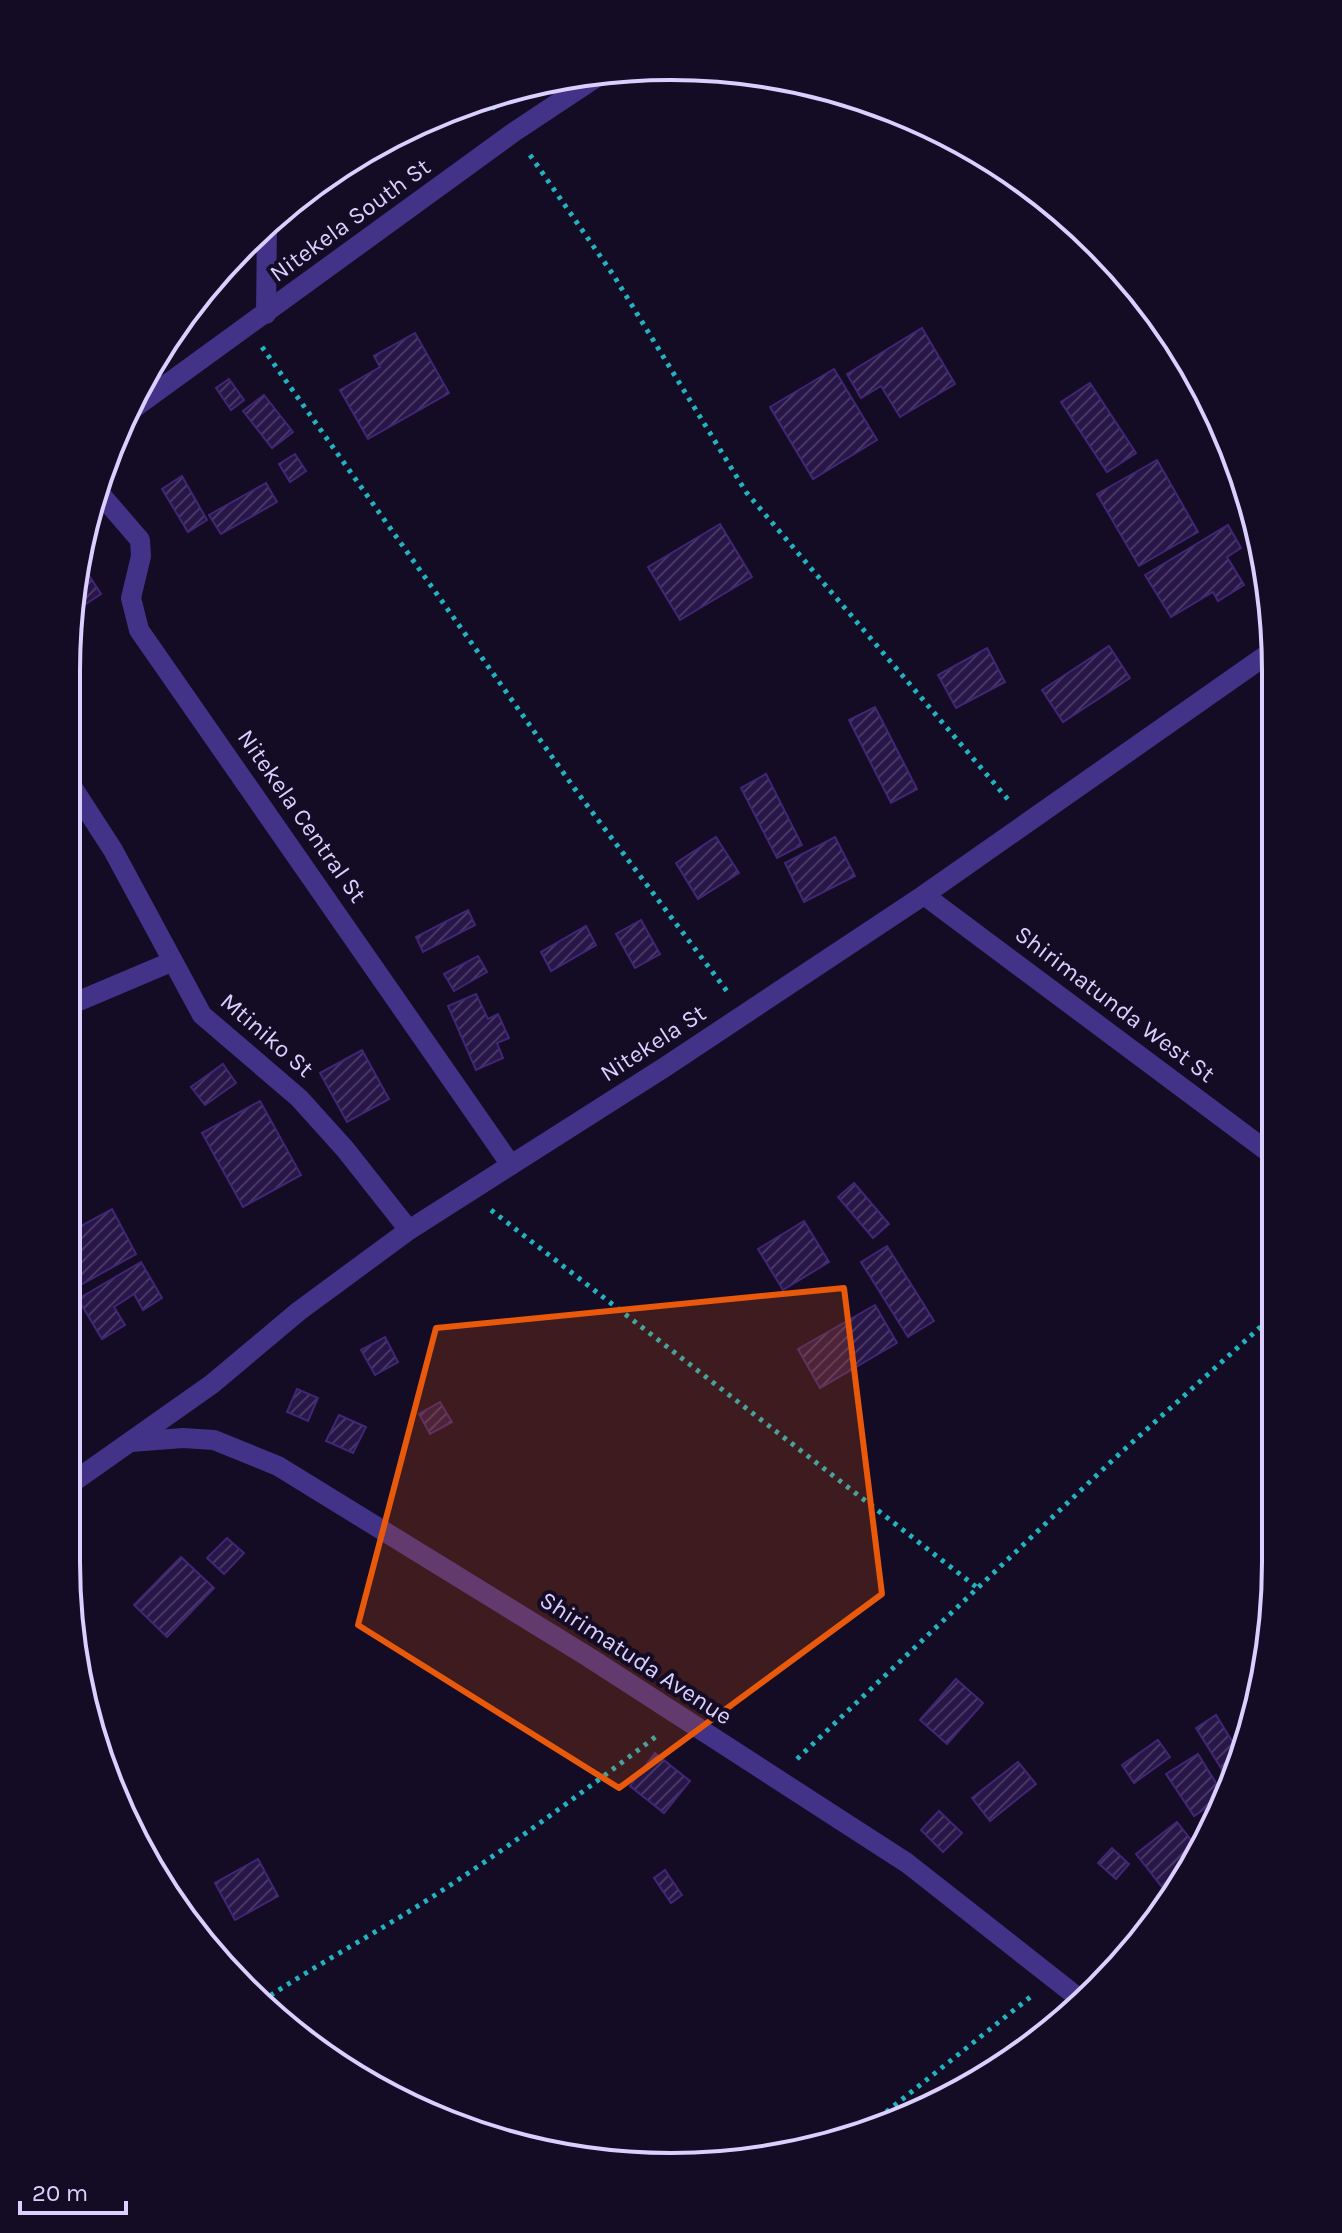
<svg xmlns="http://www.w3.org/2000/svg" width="1342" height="2233" viewBox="0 0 1342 2233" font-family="Karla,sans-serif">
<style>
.building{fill:url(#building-hatch);stroke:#412675;stroke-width:2}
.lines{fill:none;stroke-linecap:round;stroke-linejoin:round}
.path{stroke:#23b2bf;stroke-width:5;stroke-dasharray:4 6;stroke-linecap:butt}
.street{stroke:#423288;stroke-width:20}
.marked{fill:#e8590c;fill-opacity:0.2;stroke:#e8590c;stroke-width:6;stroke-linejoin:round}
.labels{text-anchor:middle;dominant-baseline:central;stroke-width:8;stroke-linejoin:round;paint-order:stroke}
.street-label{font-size:24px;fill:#dbcfff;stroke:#130c24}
.rim{fill:none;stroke:#dbcfff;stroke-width:4}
</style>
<defs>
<pattern id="building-hatch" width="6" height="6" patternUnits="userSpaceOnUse" patternTransform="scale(2)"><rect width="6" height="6" fill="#271647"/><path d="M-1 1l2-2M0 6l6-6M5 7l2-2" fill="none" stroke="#463763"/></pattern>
</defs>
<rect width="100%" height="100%" fill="#130c24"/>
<g class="building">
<polygon points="922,328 955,384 900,417 881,386 861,398 847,374"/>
<polygon points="415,333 449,393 368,439 340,390 380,367 374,356"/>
<polygon points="834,369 877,440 813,479 770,407"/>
<polygon points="229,379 244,400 231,410 216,388"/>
<polygon points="1090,383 1136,453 1107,472 1061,402"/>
<polygon points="264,395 293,432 272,448 243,411"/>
<polygon points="295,454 306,471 290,482 279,464"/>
<polygon points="1232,458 1241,480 1239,481 1226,462"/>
<polygon points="1157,460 1198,532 1139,566 1097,494"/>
<polygon points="182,476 207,520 188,532 162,489"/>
<polygon points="266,483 277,502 221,534 209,515"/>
<polygon points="720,524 752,577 680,620 648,567"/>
<polygon points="1228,525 1241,548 1227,557 1244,585 1218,601 1213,592 1171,617 1145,575"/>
<polygon points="81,563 101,594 81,607 74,596"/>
<polygon points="1109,646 1130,678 1063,722 1042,690"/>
<polygon points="987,648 1005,682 956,708 938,675"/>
<polygon points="875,707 917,789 891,803 849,720"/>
<polygon points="766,774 802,845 777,858 741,788"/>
<polygon points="716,837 739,873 698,899 676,863"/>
<polygon points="835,837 855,876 804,902 785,863"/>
<polygon points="468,910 475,925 423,952 416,937"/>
<polygon points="641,920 660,954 635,968 616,934"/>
<polygon points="586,926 596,945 551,971 541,952"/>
<polygon points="478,956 487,972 454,991 444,974"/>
<polygon points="476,994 488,1019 498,1014 509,1038 497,1043 503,1058 476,1070 448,1006"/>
<polygon points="362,1050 389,1099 347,1122 320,1073"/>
<polygon points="223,1064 236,1083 205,1105 191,1087"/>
<polygon points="260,1101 301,1175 243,1207 202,1133"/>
<polygon points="854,1183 889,1224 873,1238 838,1197"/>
<polygon points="112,1209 136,1254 77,1287 66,1267 66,1234"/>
<polygon points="804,1221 829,1262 783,1290 758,1249"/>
<polygon points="887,1246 934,1321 908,1337 861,1262"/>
<polygon points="141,1262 162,1298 143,1310 134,1294 114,1307 125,1325 102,1339 78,1299"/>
<polygon points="875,1305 897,1343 820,1388 798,1349"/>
<polygon points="385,1337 398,1362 375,1375 361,1350"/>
<polygon points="297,1389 318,1398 308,1421 287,1412"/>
<polygon points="440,1402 452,1422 430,1434 419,1414"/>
<polygon points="339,1415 366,1427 353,1453 326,1441"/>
<polygon points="227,1538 244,1553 224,1574 207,1558"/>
<polygon points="181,1557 214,1588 167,1637 134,1605"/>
<polygon points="956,1679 983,1703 947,1744 920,1720"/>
<polygon points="1216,1715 1243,1759 1231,1784 1196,1728"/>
<polygon points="1158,1740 1170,1757 1134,1783 1122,1765"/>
<polygon points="655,1753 690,1781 664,1813 630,1786"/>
<polygon points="1198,1754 1224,1796 1194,1816 1166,1774"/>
<polygon points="1018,1762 1036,1784 990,1821 972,1798"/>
<polygon points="939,1811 962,1833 943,1852 921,1830"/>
<polygon points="1177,1822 1198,1849 1190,1866 1162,1887 1136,1854"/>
<polygon points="1112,1848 1129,1864 1116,1879 1098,1863"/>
<polygon points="258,1859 278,1896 235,1920 215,1883"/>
<polygon points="665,1870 682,1895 671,1903 654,1878"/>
</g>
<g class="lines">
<g class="path">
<polyline points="487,98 497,111"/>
<polyline points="530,155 614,276 746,492 1011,803"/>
<polyline points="262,347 577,792 729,994"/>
<polyline points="491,1210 979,1589"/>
<polyline points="797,1759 1116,1457 1275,1314"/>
<path d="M 262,2001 C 316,1965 374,1934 429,1899 C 508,1848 583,1792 658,1735"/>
<polyline points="855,2137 1034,1994"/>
</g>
<g class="street">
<polyline points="266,314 267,223"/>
<polyline points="130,411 514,132 603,73"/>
<polyline points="96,489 140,540 141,556 131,598 139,630 511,1165"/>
<polyline points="67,779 113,850 202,1015 299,1098 345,1149 409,1230"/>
<polyline points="924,895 1275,1157"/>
<polyline points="67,1006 171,962"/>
<polyline points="131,1442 183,1438 214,1440 278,1466 590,1658 907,1863 1080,1999"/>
<polyline points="66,1487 212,1384 299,1311 409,1230 665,1067 924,895 1275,649"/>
</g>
</g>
<path class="marked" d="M 844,1288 L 882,1594 L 619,1788 L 358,1625 L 436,1328 Z"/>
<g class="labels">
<g class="street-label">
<text transform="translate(350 220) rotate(-36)">Nitekela South St</text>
<text transform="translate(302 816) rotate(55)">Nitekela Central St</text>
<text transform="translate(1115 1004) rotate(37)">Shirimatunda West St</text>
<text transform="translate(267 1035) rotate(41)">Mtiniko St</text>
<text transform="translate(653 1043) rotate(-33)">Nitekela St</text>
<text transform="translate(636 1658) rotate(33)">Shirimatuda Avenue</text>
</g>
</g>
<path d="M0 0H1342V2233H0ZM671 80H671A591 591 0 0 1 1262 671V1562A591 591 0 0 1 671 2153H671A591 591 0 0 1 80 1562V671A591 591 0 0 1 671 80Z" fill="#130c24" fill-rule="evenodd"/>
<path class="rim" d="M671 80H671A591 591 0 0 1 1262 671V1562A591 591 0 0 1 671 2153H671A591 591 0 0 1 80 1562V671A591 591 0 0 1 671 80Z"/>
<path d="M20 2201v12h106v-12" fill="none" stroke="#dbcfff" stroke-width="4"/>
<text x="32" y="2201" font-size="24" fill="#dbcfff" stroke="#130c24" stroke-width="6" paint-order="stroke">20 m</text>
</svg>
